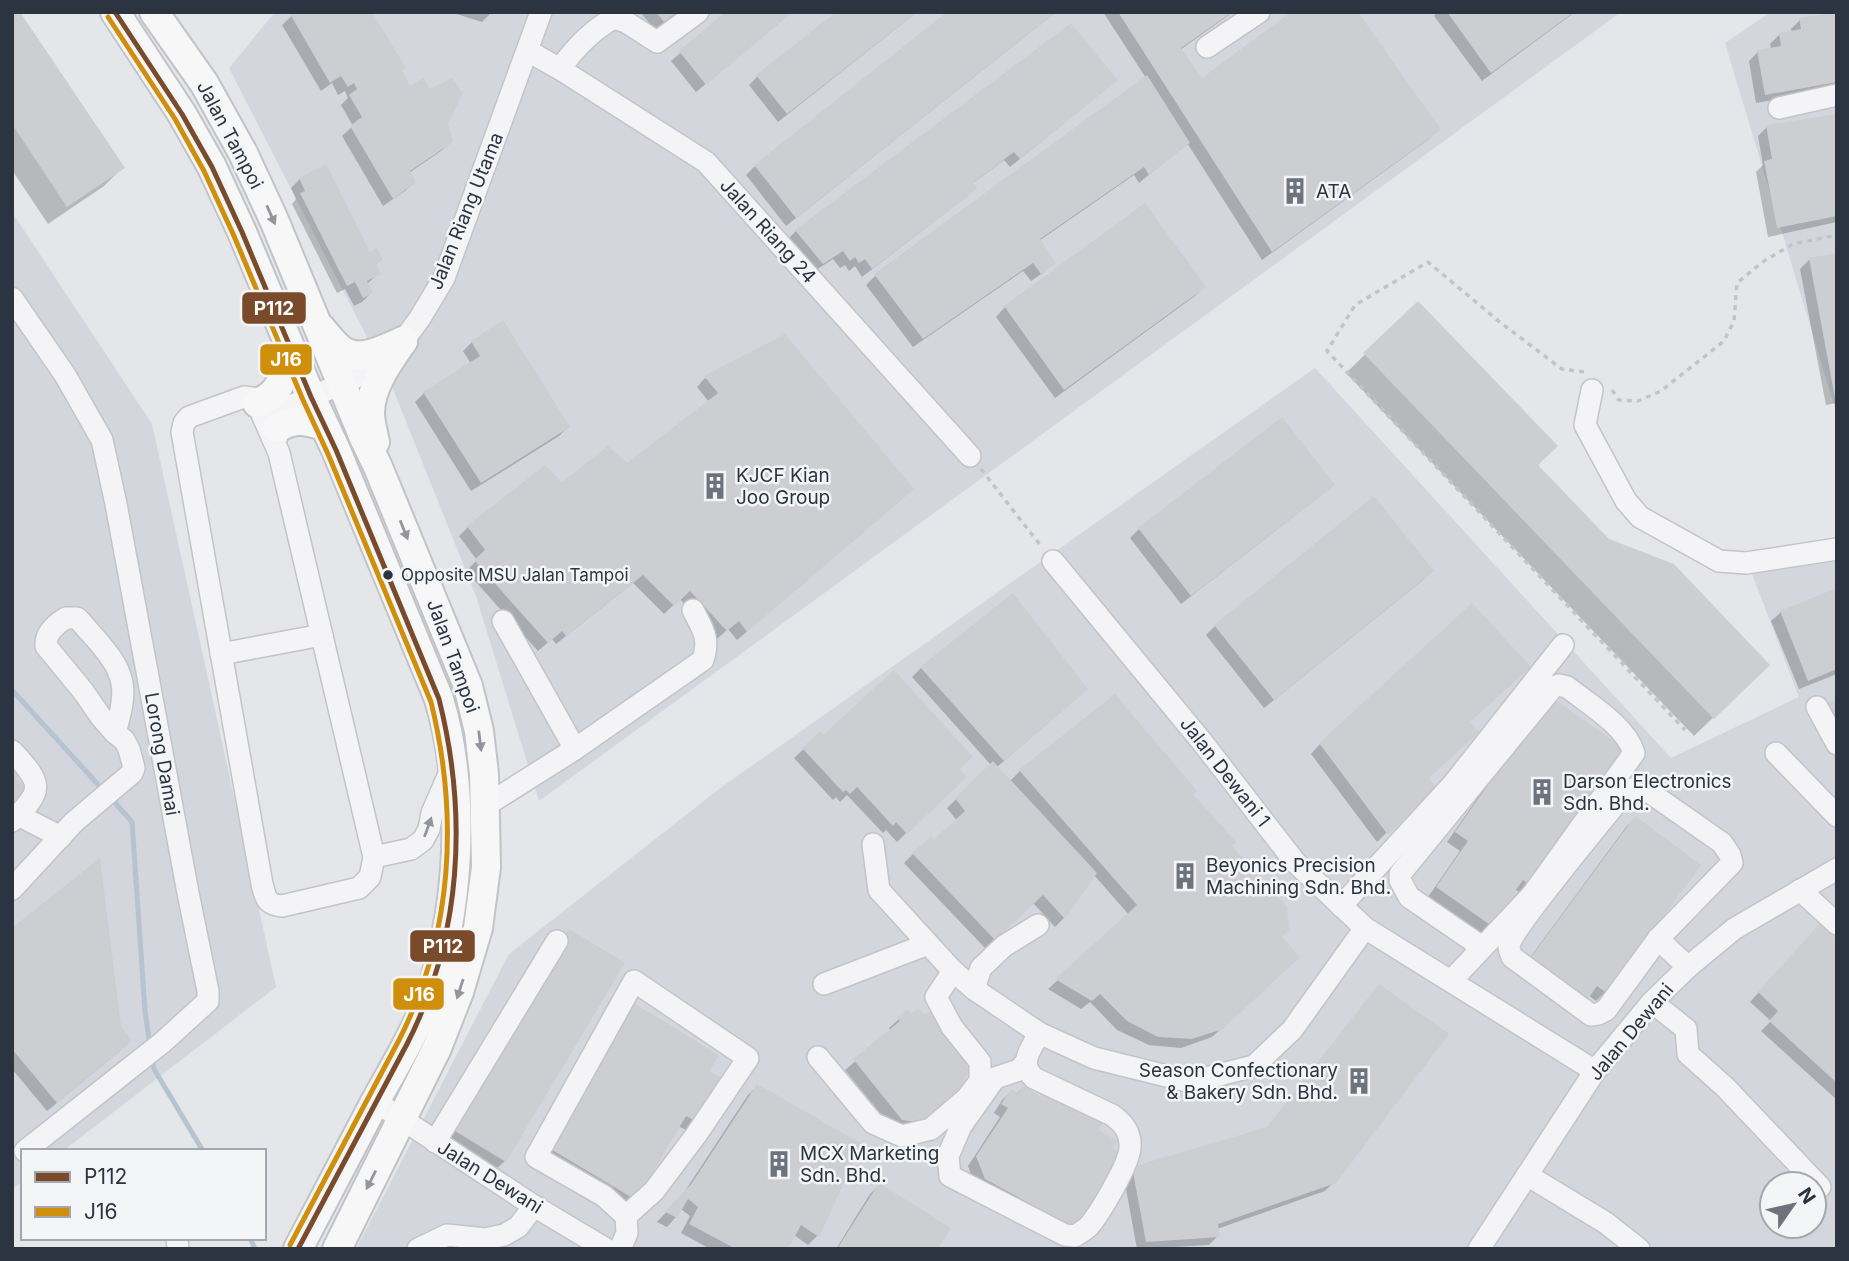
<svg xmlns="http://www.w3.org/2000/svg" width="1849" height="1261" viewBox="0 0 1849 1261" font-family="Inter,sans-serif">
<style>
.built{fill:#d3d6dc;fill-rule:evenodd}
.shadow{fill:#0003}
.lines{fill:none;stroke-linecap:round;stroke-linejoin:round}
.stream{stroke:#b6c3d0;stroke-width:5}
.building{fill:#cdced1}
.minor-casing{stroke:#c3c4c7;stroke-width:24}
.major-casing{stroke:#c1c3c6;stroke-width:32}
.path{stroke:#c2c5c8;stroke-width:3.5;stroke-dasharray:5 5;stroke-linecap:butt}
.minor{stroke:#f4f4f6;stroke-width:21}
.major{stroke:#f7f7f8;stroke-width:28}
.bus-1-casing{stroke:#f3f5f7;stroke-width:10}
.bus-2-casing{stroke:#f3f5f7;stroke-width:10}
.bus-1{stroke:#7a4b2a;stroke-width:5}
.bus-2{stroke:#cf8f0d;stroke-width:5}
.oneway{fill:#92969c}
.oneway2{fill:#90949c}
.bus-dot{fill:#2d3441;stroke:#f3f5f7;stroke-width:2.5}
.labels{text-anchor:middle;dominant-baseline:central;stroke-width:5;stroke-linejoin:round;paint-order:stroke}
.bus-label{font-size:17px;fill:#2d3441;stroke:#f3f5f7;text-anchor:start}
.street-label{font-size:19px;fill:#2d3441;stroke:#f3f5f7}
.poi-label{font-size:19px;fill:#2d3441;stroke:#f3f5f7;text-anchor:start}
.line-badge{stroke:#f3f5f7;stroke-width:2.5}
.badge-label{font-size:19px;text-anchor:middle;font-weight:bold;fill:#fff}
</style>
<rect width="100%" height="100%" fill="#e4e6e9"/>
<g class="built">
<polygon points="275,12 1621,12 539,801 476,596 391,384 229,68"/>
<polygon points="1771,12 1837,12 1837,415 1725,43"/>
<polygon points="12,212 152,424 276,987 63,1151 23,1151 23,1181 12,1189"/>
<path d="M 1315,368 L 1671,758 L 1799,697 L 1752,574 L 1837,561 L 1837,1249 L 356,1249 L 509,954 L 719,789 ZM 1772,1184 L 1814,1184 L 1814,1226 L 1772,1226 Z"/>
</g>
<g class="shadow">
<polygon points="12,12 122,168 104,186 48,224 12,170"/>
<polygon points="296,12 400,71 409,88 446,124 451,142 441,151 409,173 414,182 405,191 383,206 342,136 353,126 341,105 348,98 345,91 338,95 332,83 321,91 282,25"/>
<polygon points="450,12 492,12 482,22"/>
<polygon points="640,12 686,12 678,18 675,14 655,30"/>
<polygon points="727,12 778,24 696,92 671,61"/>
<polygon points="839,12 917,12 778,122 749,85 758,76"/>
<polygon points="950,12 1056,12 786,226 746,175 755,166"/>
<polygon points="1103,12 1233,12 1180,50 1201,80 1438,130 1429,139 1262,260 1187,143 1139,183 1134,175 1039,241 1053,263 1044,272 1031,281 1023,271 913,347 866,285 875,276 1146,78"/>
<polygon points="1437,12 1575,12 1482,81 1434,16"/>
<polygon points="1837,13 1837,89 1756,103 1749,61 1758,52 1771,49 1770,44 1780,34 1792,32 1791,29 1800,20"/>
<polygon points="1106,89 1010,167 1004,160 973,183 975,188 966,197 862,277 855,266 849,271 845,265 840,268 833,259 813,272 787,240 796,231"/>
<polygon points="1837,115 1837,222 1768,237 1756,172 1763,165 1758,136 1767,127"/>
<polygon points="300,179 369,254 380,260 375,266 378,274 367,284 371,293 362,302 354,306 345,289 337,293 292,204 296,199 291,188"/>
<polygon points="1145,206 1204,287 1195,296 1055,398 996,317 1005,307"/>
<polygon points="1837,255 1837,403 1826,405 1800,269 1809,260"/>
<polygon points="1418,303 1536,465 1749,683 1694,736 1346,373"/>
<polygon points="472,342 568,427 559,436 471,491 415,402 424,393 471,364 463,351"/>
<polygon points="705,378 903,498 737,640 728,629 717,639 680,599 664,614 633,583 556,644 552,639 538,651 466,571 477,560 459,536 468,527 562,484 627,466 709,402 697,387"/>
<polygon points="1332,485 1323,494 1181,604 1130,538 1139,529"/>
<polygon points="1432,571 1423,580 1264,708 1206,635 1215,626"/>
<polygon points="1837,589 1837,674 1799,689 1771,621 1781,612"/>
<polygon points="921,668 1077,698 997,767 1010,781 1020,771 1191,794 1230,846 1279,937 1288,966 1212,1037 1181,1048 1149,1045 1117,1030 1090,1002 1081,1009 1048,989 1129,915 1094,875 1064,918 1055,927 1033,903 985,948 904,863 913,854 934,842 957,821 947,808 991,765 912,677"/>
<polygon points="1541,707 1626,752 1524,895 1514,889 1486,937 1428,897 1460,851 1447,842"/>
<polygon points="1469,722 1427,778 1433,787 1377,842 1311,754 1320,744"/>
<polygon points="820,734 823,737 957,769 964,777 897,842 886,830 883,833 847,795 840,802 836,797 833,800 794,758"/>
<polygon points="1635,818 1699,865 1605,992 1596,1001 1588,995 1578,1007 1523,967 1626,827"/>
<polygon points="12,930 119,1027 121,1050 47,1111 12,1069"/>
<polygon points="1811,935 1837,941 1837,1100 1761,1031 1771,1021 1750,1002"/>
<polygon points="557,944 505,1161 492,1173 439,1141"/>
<polygon points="635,1006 707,1072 695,1121 686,1130 678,1126 625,1208 541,1157 626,1015"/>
<polygon points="907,1012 963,1065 955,1094 919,1132 893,1129 845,1070 891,1031 889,1028"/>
<polygon points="757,1086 860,1145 817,1236 808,1245 794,1235 786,1249 710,1249 681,1233 690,1216 681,1209 676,1217 667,1227 657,1222 683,1194 748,1095"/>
<polygon points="1023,1087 1096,1130 1088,1219 1059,1233 976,1188 968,1166 1000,1117 994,1113 1002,1100 1011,1091 1016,1094"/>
<polygon points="1265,1129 1335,1181 1325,1191 1217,1229 1218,1236 1209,1245 1137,1249 1124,1178 1133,1168"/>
<polygon points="879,1185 936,1249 836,1249 870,1194"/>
</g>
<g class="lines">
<g class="stream">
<polyline points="12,690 104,791"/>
<polyline points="111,798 132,822 145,1011 150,1046"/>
<polyline points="152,1059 154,1069 203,1151"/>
<polyline points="250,1238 255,1249"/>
</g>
</g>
<g class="building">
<polygon points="12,12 20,12 125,168 67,207 12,124"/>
<polygon points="293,12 372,12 406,68 402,70 410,86 424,78 430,89 452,78 463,93 448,124 453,142 410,171 416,182 393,199 350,126 362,117 349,95 357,89 354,83 348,87 341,76 330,83 290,14"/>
<polygon points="656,12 677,12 664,22"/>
<polygon points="725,12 787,12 789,15 706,85 679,51"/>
<polygon points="836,12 917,12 787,114 756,75"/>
<polygon points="947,12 1056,12 796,218 754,165"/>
<polygon points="1118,12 1232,12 1181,48 1202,78 1291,12 1358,12 1441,130 1272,252"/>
<polygon points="1447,12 1574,12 1491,73"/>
<polygon points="1837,12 1837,82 1765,95 1757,50 1781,46 1779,33 1801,29 1799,18"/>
<polygon points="1071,23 1118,80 1020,159 1014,152 974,182 977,189 872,269 865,259 859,263 855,257 850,261 843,251 823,264 795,230"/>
<polygon points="1147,75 1190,143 1149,175 1144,167 1040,239 1056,263 1041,274 1033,263 923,339 874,274"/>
<polygon points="1837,114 1837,216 1777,228 1764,161 1772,159 1766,125"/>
<polygon points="326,164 370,252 377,248 383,260 376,264 381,274 367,281 373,293 363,298 355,282 347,286 300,193 305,191 299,178"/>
<polygon points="1145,203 1206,287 1064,390 1004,306"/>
<polygon points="1837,253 1837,398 1835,398 1809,258"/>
<polygon points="1418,301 1558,446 1538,465 1609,539 1674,564 1770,665 1714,719 1363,353"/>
<polygon points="503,320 570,427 481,483 423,392 480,356 471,341"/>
<polygon points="785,334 914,489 747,632 739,621 727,631 690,591 674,606 643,575 566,636 562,631 548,643 474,560 485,550 467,526 545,465 562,482 608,446 627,463 718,393 704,376"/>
<polygon points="1282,417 1335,485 1191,596 1138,528"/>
<polygon points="1374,496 1434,571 1274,700 1214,625"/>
<polygon points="1837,588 1837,669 1808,681 1780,611"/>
<polygon points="1013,593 1088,689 1004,761 920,667"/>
<polygon points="1472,603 1531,667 1470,722 1479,732 1429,778 1435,787 1388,835 1319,743"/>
<polygon points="894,670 973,757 959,769 967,777 907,834 896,822 893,826 857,787 850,794 846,790 843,792 802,748 820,731 823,735"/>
<polygon points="1115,694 1197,791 1193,794 1236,842 1232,846 1287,907 1289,930 1282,937 1300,957 1223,1029 1192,1039 1158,1037 1127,1021 1100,994 1092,1001 1055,979 1137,905 1019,770"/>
<polygon points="1550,696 1629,752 1534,888 1523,880 1515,891 1520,895 1496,929 1436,887 1468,841 1455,832"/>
<polygon points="1837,699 1837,723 1828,703"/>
<polygon points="993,761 1097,873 1065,919 1043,895 995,940 912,853 931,836 934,839 965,811 955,798"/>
<polygon points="12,763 22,773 16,778 27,790 12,805"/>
<polygon points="1635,816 1701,865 1607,993 1597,986 1588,999 1531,957"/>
<polygon points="100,858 121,1026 132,1041 57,1103 12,1049 12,928"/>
<polygon points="1820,923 1837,939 1837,1083 1769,1021 1778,1011 1758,992"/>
<polygon points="569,929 625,963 506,1162 450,1128"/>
<polygon points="1379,984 1449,1034 1336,1183 1218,1224 1220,1237 1146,1242 1132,1167 1267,1127"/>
<polygon points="635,1004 719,1055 710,1071 723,1079 697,1122 686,1116 636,1200 549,1148"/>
<polygon points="918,1008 925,1015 933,1009 973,1058 965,1064 971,1072 964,1077 969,1083 956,1093 961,1099 930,1124 902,1120 853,1059 900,1021 897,1018 907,1009 911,1014"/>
<polygon points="757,1084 862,1144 819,1237 801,1225 788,1249 736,1249 689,1224 698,1207 688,1199 677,1218 665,1212 692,1183"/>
<polygon points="1023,1085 1039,1096 1047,1088 1103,1121 1099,1130 1118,1141 1113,1148 1120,1152 1090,1220 1069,1225 985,1179 976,1156 1008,1108 1001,1104 1011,1089 1018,1093"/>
<polygon points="879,1183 951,1228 938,1249 837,1249"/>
</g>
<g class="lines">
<defs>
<g id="minor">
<polyline points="1207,47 1259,12"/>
<polyline points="528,51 560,69 706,162 970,456"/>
<path d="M 560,69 C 574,49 592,30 614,18 L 626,22 L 657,42 L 698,12"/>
<polyline points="1779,108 1837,95"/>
<polyline points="12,298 65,375 102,440 116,504 188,893 208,991 208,1001 163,1042 25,1151"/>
<polyline points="1592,390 1585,425 1626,501 1640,517 1719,561 1746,563 1837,549"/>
<path d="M 244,397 L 252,398 L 257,403 L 279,453 L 374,857 L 370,877 L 359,888 L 282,906 C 266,904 266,899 262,884 L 182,432 L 184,423 L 189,417 Z"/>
<polyline points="277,437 278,417 284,409 368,372 403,341 420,318 444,278 541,12"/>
<polyline points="1053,561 1203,743 1295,862 1365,928 1595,1071"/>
<polyline points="503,621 575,749"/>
<polyline points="221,654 322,635"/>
<polyline points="1817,707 1837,744"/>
<path d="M 12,751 C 43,784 44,790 12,821"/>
<polyline points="1776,753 1837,816"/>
<path d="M 1642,787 L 1722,843 L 1730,855 L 1732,863 L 1658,939 L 1606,1010 L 1598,1014 L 1591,1015 L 1512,957 C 1511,954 1509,950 1509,947 C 1510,931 1606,816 1622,796 L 1632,789 Z"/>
<path d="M 485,806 L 575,749 L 703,660 C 710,638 703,630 693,610"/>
<polyline points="18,815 61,837"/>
<polyline points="873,844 879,890 953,971 974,989 1039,1033 1094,1058 1191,1082 1254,1066 1292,1030 1365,928"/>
<polyline points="374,857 411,849 423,840 429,829 432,813 452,767"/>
<path d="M 12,889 L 74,822 L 132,773 L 134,768 L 129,749 L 124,740 L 115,733 L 101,717 L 83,691 L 46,646 C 45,633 56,624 66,618 L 77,618 L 81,622 C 96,640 118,660 122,683 C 125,699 119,718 115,733"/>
<polyline points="1800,890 1837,924"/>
<polyline points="1341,906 1454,783 1563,645"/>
<polyline points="1658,939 1688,967"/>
<path d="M 1451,981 L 1532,895 L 1634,753 C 1626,726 1589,704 1567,687 L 1559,685 L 1553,687 L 1400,874 L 1400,880 L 1409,897 L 1482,947"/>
<polyline points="824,984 928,944"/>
<polyline points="974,989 981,968 1004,946 1038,925"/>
<polyline points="1652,1002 1686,1029 1688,1054 1725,1087 1820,1187"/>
<polyline points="818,1057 873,1123 902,1136 931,1129 967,1098 980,1081 980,1062 952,1027 936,997 953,971"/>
<path d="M 1025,1063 L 1019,1070 L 995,1078 L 961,1126 L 948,1156 L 950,1176 L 1065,1235 L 1075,1236 C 1080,1233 1085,1230 1089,1226 C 1100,1213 1130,1163 1130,1147 C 1131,1132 1123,1123 1112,1115 L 1034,1078 C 1018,1063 1031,1050 1039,1033"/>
<polyline points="376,1102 534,1206 606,1249"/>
<polyline points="435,1142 557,941"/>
<polyline points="1527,1175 1606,1223 1639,1249"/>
<polyline points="177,1238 178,1249"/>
<polyline points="418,1249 447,1235 485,1239 504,1235 518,1227 534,1206"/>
<polyline points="620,1249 627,1233 626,1216 604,1196 536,1157 634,981 748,1058 696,1135 654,1191 626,1216"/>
<polyline points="1479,1249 1595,1071 1652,1002 1688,967 1734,929 1837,869"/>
</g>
<g id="major">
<path d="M 115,12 L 182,114 L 212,167 L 242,232 L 311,397 L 336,450 L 439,699 C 465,786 461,895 434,983 C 420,1025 396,1064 375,1102 C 349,1151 324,1200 298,1249"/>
<polyline points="154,12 204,83 243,153 274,220 364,438 378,467 468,686 479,731 484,774 486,867 478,928 459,992 437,1048 337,1249"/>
<path d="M 321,328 C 327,335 333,343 340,349 C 359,364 384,349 403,341"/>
<path d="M 257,403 C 282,394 284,374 291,351"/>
<path d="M 277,428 C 296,418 303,420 324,426"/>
<path d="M 375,442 C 373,432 370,422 370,413 C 370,387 389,361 403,341"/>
</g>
</defs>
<use href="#minor" class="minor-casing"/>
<use href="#major" class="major-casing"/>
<g class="path">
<polyline points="1584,372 1562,369 1501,323 1428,262 1355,305 1327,351 1685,730"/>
<polyline points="1612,390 1619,400 1638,401 1661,391 1724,341 1734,321 1737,283 1764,261 1793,244 1837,235"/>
<polyline points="981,469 1041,546"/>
</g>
<use href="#minor" class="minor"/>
<use href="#major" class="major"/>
<defs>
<path id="bus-1" d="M 115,12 L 182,114 L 212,167 L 242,232 L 311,397 L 336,450 L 439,699 C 468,815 462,936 407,1044 L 298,1249"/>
<path id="bus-2" d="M 108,17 L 175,119 L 204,171 L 234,236 L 303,400 L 328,454 L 431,702 C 459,816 453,934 399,1040 L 290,1245"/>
</defs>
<use href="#bus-1" class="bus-1-casing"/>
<use href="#bus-2" class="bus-2-casing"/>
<use href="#bus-1" class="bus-1"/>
<use href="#bus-2" class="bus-2"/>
</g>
<defs><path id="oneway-solid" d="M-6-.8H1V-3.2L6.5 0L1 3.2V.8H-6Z" transform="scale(1.75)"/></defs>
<g class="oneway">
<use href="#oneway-solid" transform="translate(271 215) rotate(66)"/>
<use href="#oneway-solid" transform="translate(404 530) rotate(68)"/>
<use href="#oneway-solid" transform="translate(480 741) rotate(83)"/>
<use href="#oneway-solid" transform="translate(460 989) rotate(108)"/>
<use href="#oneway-solid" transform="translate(371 1180) rotate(117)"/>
</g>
<use class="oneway2" href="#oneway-solid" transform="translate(428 827) rotate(-70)"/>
<defs>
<symbol id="building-bare" viewBox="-9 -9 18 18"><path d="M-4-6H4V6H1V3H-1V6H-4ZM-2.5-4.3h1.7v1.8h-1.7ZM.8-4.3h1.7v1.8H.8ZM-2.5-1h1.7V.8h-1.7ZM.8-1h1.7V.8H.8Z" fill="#6d727c" stroke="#f3f5f7" stroke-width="2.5" paint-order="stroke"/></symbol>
</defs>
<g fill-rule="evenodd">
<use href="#building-bare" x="1276" y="172" width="38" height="38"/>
<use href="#building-bare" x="696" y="467" width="38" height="38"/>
<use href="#building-bare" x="1523" y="773" width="38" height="38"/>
<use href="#building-bare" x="1166" y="857" width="38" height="38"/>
<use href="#building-bare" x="1340" y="1062" width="38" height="38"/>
<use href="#building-bare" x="760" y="1145" width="38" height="38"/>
</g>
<circle class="bus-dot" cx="388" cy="575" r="6"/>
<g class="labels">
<g class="bus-label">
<text x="401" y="575">Opposite MSU Jalan Tampoi</text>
</g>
<g class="street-label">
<text transform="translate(230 135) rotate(62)">Jalan Tampoi</text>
<text transform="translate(466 211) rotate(-68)">Jalan Riang Utama</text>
<text transform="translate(768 231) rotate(48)">Jalan Riang 24</text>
<text transform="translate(453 656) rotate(70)">Jalan Tampoi</text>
<text transform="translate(162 754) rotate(80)">Lorong Damai</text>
<text transform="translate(1225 772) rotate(52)">Jalan Dewani 1</text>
<text transform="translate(1631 1032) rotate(-50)">Jalan Dewani</text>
<text transform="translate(490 1177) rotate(32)">Jalan Dewani</text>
</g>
<g class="poi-label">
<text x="1316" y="191">ATA</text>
<text x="736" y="475">KJCF Kian<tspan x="736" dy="22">Joo Group</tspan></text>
<text x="1563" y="781">Darson Electronics<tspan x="1563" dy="22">Sdn. Bhd.</tspan></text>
<text x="1206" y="865">Beyonics Precision<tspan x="1206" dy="22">Machining Sdn. Bhd.</tspan></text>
<text x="1338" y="1070" text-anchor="end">Season Confectionary<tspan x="1338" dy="22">&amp; Bakery Sdn. Bhd.</tspan></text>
<text x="800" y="1153">MCX Marketing<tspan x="800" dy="22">Sdn. Bhd.</tspan></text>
</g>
</g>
<g class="line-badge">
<rect x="241" y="291" width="66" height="34" rx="7" fill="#7a4b2a"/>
<rect x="259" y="343" width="54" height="33" rx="7" fill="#cf8f0d"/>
<rect x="409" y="929" width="67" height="34" rx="7" fill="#7a4b2a"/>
<rect x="392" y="977" width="53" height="34" rx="7" fill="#cf8f0d"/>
</g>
<g class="badge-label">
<text x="274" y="315">P112</text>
<text x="286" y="366">J16</text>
<text x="443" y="953">P112</text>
<text x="419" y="1001">J16</text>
</g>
<rect width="1849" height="1261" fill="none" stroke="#2d3441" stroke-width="28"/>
<rect x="21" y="1149" width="245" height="91" fill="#f3f5f7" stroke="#a4a8ae" stroke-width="2"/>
<rect x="35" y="1172" width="35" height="10" fill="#7a4b2a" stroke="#a4a8ae" stroke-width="2"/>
<text x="84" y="1184" font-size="21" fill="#2d3441">P112</text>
<rect x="35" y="1207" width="35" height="10" fill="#cf8f0d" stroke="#a4a8ae" stroke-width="2"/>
<text x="84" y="1219" font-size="21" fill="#2d3441">J16</text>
<g transform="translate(1793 1205) rotate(56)"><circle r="33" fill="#f3f5f7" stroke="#a4a8ae" stroke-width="2"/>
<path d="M0-5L12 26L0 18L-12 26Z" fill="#6d727c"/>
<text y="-10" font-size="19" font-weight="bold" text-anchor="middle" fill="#2d3441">N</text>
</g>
</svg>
